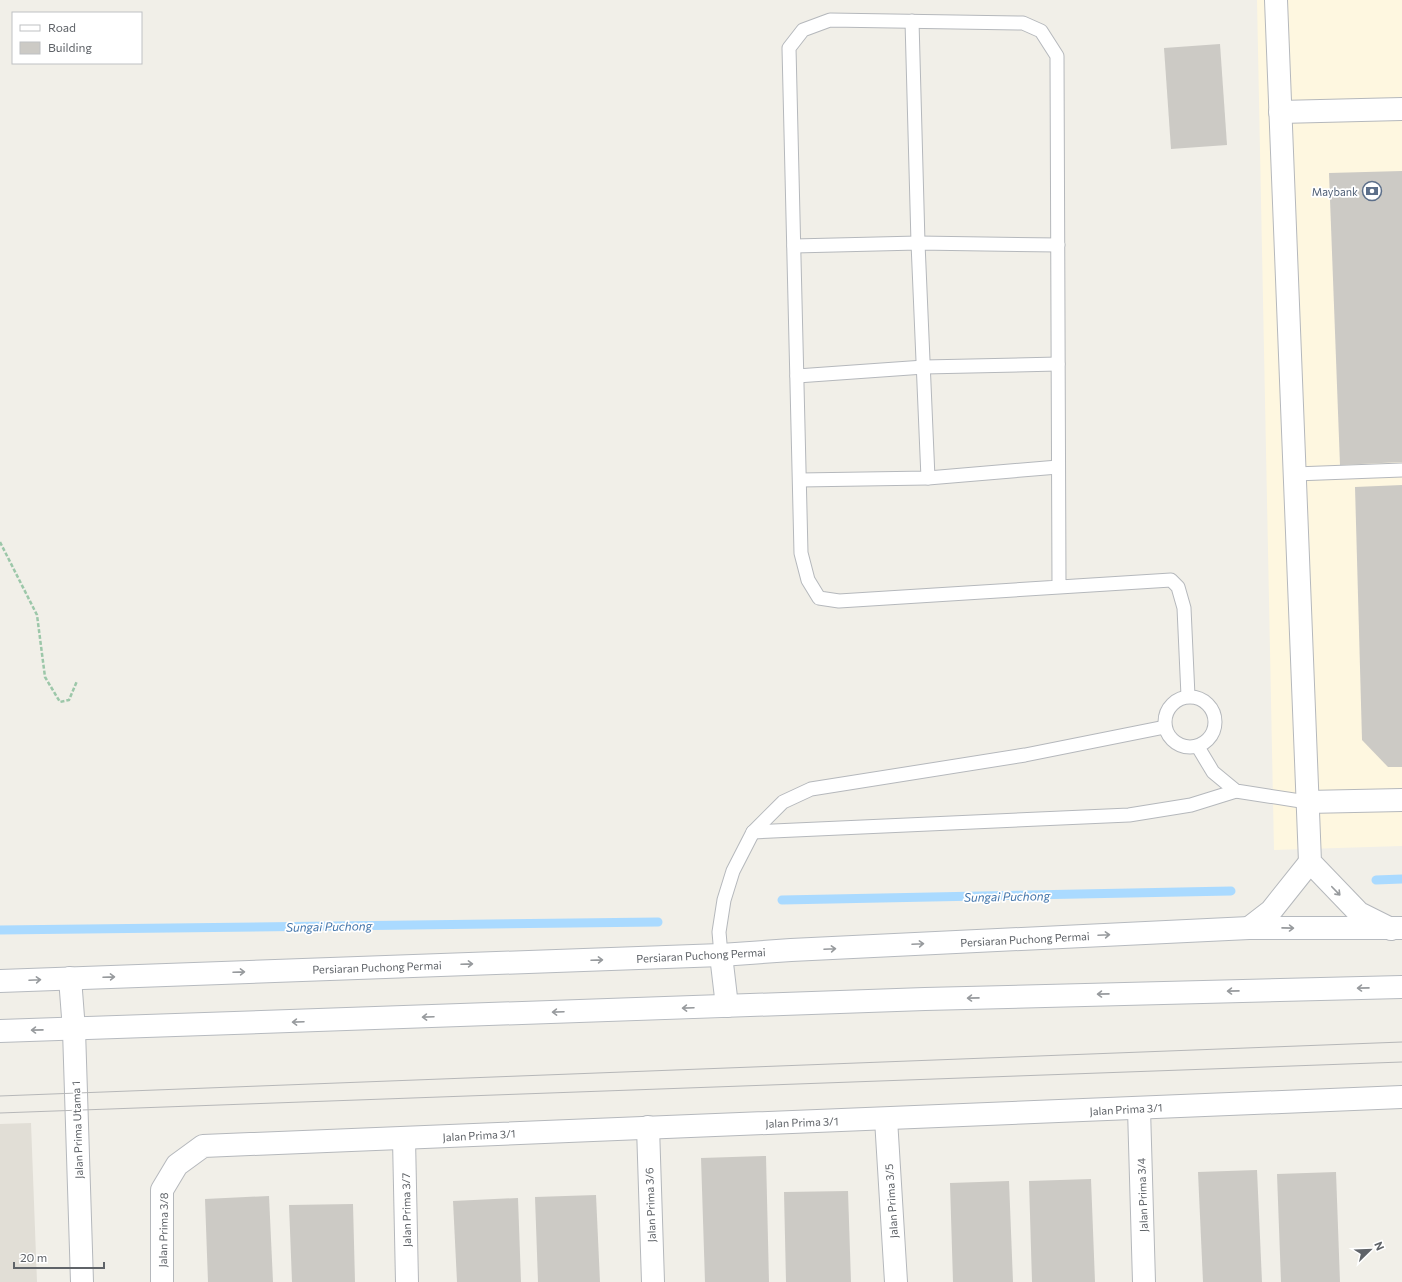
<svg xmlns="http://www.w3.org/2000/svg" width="1402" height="1282" viewBox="0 0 1402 1282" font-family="Commissioner,sans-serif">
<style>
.commercial{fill:#fef7e0}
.education{fill:#e1ded6}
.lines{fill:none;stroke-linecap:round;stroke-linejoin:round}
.stream{stroke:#aadaff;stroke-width:9}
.building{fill:#cccac5}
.service-casing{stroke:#b5b8bc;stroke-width:15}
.minor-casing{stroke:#b5b8bc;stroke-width:24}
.secondary-casing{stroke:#b6babf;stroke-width:24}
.path{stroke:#9cc7a9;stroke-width:2.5;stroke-dasharray:4 2;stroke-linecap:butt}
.service{stroke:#fff;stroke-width:13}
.minor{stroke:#fff;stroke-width:22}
.secondary{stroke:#fff;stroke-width:22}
.tram{stroke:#b6b7b8;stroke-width:1}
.oneway{stroke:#979a9d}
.labels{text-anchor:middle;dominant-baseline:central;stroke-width:3.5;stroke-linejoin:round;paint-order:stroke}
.service-label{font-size:11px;fill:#4e5e75;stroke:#fff;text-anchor:end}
.street-label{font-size:11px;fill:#5f6368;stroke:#fff}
.water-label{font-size:12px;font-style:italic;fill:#4174aa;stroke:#fff}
</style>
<rect width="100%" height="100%" fill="#f1efe8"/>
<polygon class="commercial" points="1257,0 1402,0 1402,846 1274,850"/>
<polygon class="education" points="31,1123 37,1282 0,1282 0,1124"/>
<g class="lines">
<g class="stream">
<polyline points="1376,880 1402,879"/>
<polyline points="782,900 1231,891"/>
<polyline points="0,930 658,922"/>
</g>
</g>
<g class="building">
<polygon points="1220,44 1227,145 1171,149 1164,48"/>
<polygon points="1402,171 1402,462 1340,465 1329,173"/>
<polygon points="1402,485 1402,767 1388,767 1362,740 1355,487"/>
<polygon points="766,1156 769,1282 705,1282 701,1158"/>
<polygon points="1257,1170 1262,1282 1203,1282 1198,1172"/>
<polygon points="1336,1172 1340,1282 1281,1282 1277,1174"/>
<polygon points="1091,1179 1095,1282 1032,1282 1029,1181"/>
<polygon points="1009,1181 1013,1282 953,1282 950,1183"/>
<polygon points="848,1191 851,1282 786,1282 784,1192"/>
<polygon points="596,1195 600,1282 538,1282 535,1197"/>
<polygon points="269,1196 273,1282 208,1282 205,1199"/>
<polygon points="518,1198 521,1282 457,1282 453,1201"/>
<polygon points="353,1204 355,1282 292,1282 289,1205"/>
</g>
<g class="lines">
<defs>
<g id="service">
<polyline points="912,21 918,243 928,478"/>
<polyline points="794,246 918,243 1058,245"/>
<polyline points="797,376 924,367 1058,364"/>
<polyline points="1295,474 1402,470"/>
<polyline points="800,480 928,478 1058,467"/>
<polyline points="1059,587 1057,56 1041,31 1023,23 830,20 803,30 789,48 801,553 808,580 819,598 839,601 1171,580 1178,587 1184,608 1188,696"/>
<circle cx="1190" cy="722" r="25"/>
<polyline points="1198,747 1213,772 1236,791 1307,802"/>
<polyline points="753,832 1129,815 1191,805 1236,791"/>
<polyline points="721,955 719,932 724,900 733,871 753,832 783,802 811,789 1025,755 1165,727"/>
</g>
<g id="minor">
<polyline points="1276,0 1310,862 1359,913 1391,929"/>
<polyline points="1280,112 1402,109"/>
<polyline points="1307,802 1402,800"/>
<polyline points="1249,928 1271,911 1310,862"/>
<polyline points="70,978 74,1030 82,1282"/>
<polyline points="1139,1109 1144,1282"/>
<polyline points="886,1119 896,1282"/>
<polyline points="648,1127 653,1282"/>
<polyline points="404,1139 407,1282"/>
<polyline points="162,1282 162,1190 177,1165 203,1146 1402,1097"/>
</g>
<g id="secondary">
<polyline points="721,955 727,1006"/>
<polyline points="0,981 721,955 791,950 1249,928 1402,928"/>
<polyline points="0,1031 925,999 1402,987"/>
</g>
</defs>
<use href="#service" class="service-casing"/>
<use href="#minor" class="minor-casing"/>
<use href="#secondary" class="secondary-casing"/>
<polyline class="path" points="0,542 37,615 45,677 60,702 69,700 77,681"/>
<use href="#service" class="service"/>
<use href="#minor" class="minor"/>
<use href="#secondary" class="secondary"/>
<g class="tram">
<polyline points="0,1096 1402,1042"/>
<polyline points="0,1113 1402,1062"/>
</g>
</g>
<defs><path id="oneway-shaft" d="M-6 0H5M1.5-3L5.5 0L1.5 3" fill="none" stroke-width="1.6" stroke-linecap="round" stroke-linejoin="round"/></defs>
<g class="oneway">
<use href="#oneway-shaft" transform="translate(1336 891) rotate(46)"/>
<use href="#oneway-shaft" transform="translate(1288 928) rotate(1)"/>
<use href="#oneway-shaft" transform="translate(1104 935) rotate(-3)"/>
<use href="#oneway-shaft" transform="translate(918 944) rotate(-3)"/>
<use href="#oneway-shaft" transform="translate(830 949) rotate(-3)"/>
<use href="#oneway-shaft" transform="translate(597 960) rotate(-2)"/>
<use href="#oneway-shaft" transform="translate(467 964) rotate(-2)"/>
<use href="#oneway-shaft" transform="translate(239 972) rotate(-2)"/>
<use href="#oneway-shaft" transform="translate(109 977) rotate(-2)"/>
<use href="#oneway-shaft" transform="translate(35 980) rotate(-3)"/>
<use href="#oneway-shaft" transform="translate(1363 988) rotate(179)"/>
<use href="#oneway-shaft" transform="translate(1233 991) rotate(179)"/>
<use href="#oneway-shaft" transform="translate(1103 994) rotate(179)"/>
<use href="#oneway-shaft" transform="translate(973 998) rotate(179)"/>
<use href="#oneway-shaft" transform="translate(688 1008) rotate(178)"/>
<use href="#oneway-shaft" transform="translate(558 1012) rotate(178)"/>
<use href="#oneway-shaft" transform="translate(428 1017) rotate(178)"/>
<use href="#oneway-shaft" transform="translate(298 1022) rotate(178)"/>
<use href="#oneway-shaft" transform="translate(37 1030) rotate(179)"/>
</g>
<defs>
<symbol id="bank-ring" viewBox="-11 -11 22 22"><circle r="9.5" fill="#fff" stroke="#5c6f8a" stroke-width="1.5"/><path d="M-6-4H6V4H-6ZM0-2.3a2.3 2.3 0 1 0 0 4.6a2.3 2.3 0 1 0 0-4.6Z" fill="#5c6f8a"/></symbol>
</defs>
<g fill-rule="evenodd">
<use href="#bank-ring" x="1361" y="180" width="22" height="22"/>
</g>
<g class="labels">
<g class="service-label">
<text x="1358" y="191">Maybank</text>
</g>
<g class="street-label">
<text transform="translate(1025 939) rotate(-3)">Persiaran Puchong Permai</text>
<text transform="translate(701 955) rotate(-3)">Persiaran Puchong Permai</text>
<text transform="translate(377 967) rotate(-2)">Persiaran Puchong Permai</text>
<text transform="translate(1126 1109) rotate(-3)">Jalan Prima 3/1</text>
<text transform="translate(802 1122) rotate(-2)">Jalan Prima 3/1</text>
<text transform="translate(77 1130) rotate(-92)">Jalan Prima Utama 1</text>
<text transform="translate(479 1135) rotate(-3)">Jalan Prima 3/1</text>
<text transform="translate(1142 1195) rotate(-92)">Jalan Prima 3/4</text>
<text transform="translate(891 1201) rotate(-94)">Jalan Prima 3/5</text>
<text transform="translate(650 1205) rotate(-92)">Jalan Prima 3/6</text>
<text transform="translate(406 1210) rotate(-91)">Jalan Prima 3/7</text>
<text transform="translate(163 1230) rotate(-89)">Jalan Prima 3/8</text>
</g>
<g class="water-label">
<text transform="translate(1007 896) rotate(-1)">Sungai Puchong</text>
<text transform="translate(329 926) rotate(-1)">Sungai Puchong</text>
</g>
</g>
<rect x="12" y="12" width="130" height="52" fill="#ffffff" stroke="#bfc1c3"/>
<rect x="20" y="25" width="20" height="6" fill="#ffffff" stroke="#bfc1c3"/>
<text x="48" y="32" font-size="12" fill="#5f6368">Road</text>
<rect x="20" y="42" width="20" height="12" fill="#cccac5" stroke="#bfc1c3"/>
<text x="48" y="52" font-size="12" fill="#5f6368">Building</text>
<g transform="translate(1370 1250) rotate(67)" stroke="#ffffff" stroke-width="3" paint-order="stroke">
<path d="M0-3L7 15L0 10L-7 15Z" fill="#5f6368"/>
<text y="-6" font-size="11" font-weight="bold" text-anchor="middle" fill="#5f6368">N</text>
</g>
<path d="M14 1262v6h90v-6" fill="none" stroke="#5f6368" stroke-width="2"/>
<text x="20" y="1262" font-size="12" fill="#5f6368" stroke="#ffffff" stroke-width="3" paint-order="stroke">20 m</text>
</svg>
